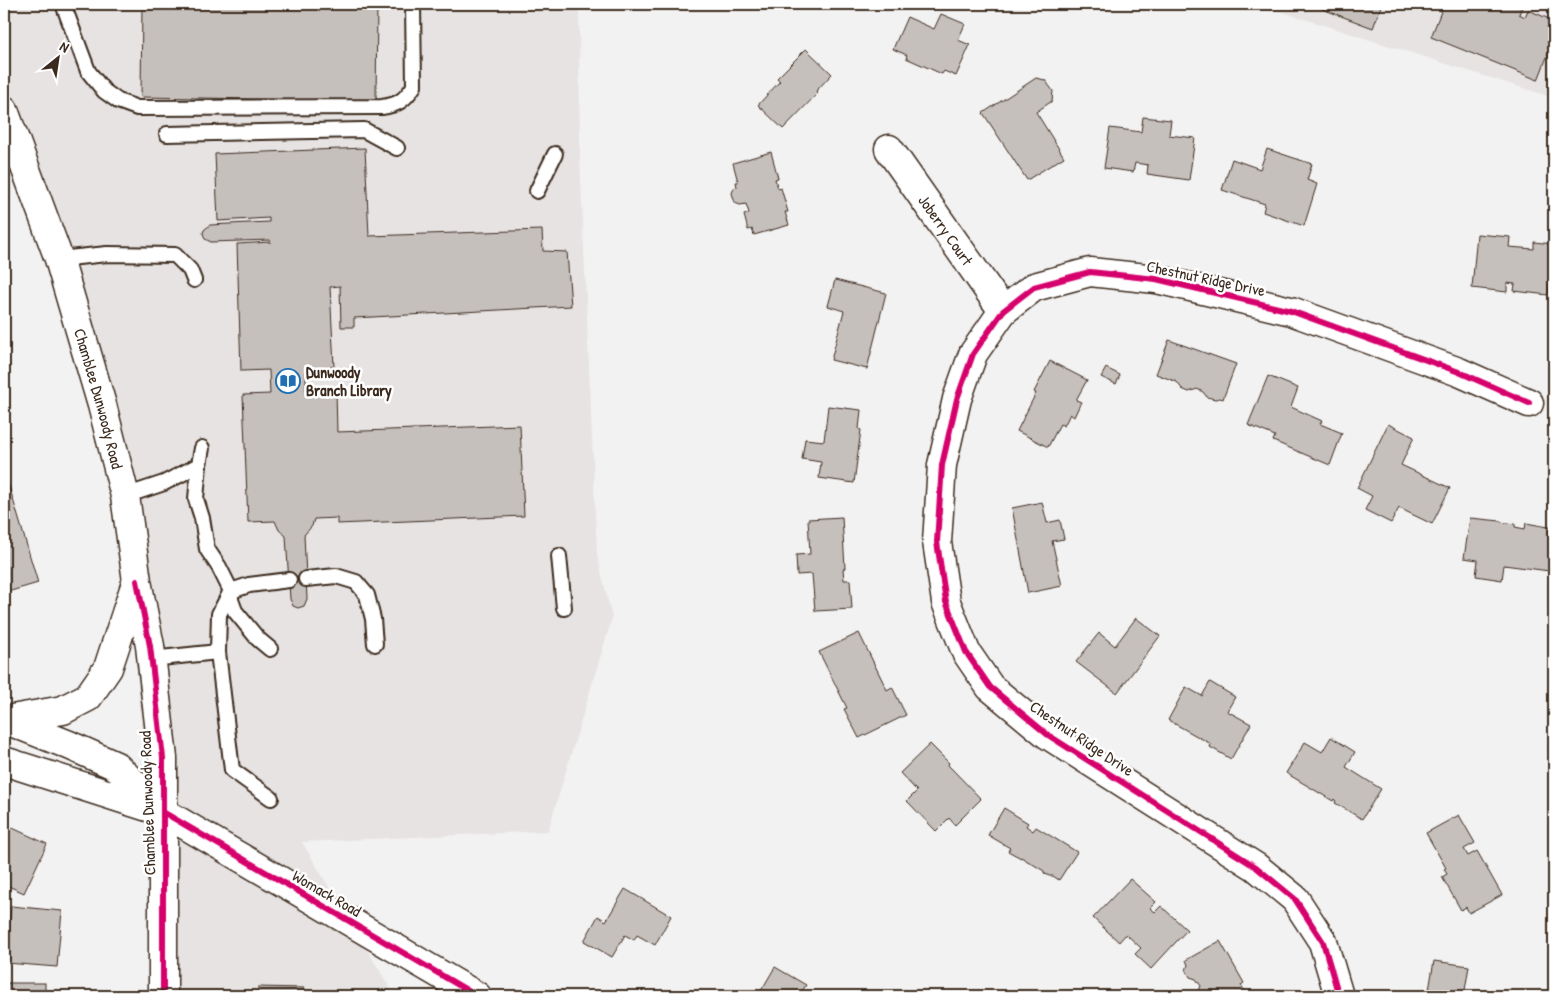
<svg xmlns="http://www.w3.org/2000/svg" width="1558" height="1000" viewBox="0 0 1558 1000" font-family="'Patrick Hand',sans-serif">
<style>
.built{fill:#e6e3e2}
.building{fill:#c6c0bd;stroke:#3b2a1e}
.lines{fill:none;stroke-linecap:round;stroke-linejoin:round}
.service-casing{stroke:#3b2a1e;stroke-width:18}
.minor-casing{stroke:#3b2a1e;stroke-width:31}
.tertiary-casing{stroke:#3b2a1e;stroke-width:31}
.service{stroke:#fff;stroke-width:14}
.minor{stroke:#fff;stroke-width:28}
.tertiary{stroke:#fff;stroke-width:28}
.cycleway-casing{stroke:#fff;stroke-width:9}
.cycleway{stroke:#d6006c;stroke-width:6}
.labels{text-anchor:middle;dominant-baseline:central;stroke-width:5;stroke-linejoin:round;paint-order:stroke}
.street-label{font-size:16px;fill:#3b2a1e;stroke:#fff}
.poi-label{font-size:16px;font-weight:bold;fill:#3b2a1e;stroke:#fff;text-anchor:start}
</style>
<rect width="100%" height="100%" fill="#f3f2f2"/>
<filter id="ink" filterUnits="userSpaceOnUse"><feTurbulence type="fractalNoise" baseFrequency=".02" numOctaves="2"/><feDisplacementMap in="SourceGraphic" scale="10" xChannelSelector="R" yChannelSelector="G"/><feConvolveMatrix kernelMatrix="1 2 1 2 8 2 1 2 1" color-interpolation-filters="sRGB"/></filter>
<g filter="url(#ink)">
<g class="built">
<polygon points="4,4 579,4 580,155 597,554 612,618 548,831 302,842 392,991 392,996 152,996 149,821 127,558 88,325 8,164 4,149"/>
<polygon points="1257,4 1554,4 1554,98"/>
</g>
<g class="building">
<polygon points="142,4 377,4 376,101 141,97"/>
<polygon points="1309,4 1382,4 1373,28"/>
<polygon points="1444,4 1523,4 1519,14 1525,17 1528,10 1554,21 1554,39 1538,80 1431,37"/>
<polygon points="941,14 965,24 958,40 970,45 956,76 944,71 942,74 906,58 907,55 893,49 907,17 934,29"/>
<polygon points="806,49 832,74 816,91 818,93 783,129 758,105 780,81 777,78"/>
<polygon points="1036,78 1045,80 1053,91 1052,101 1036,112 1064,157 1027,180 983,113"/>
<polygon points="1143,117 1171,120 1169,135 1195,138 1189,180 1147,174 1148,165 1135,163 1133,172 1104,168 1110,128 1141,132"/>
<polygon points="365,148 369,236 542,230 543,251 567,252 571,306 354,318 354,327 341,327 340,286 330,287 334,367 306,369 306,392 336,391 337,432 520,425 524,516 337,524 337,518 314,519 312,526 304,535 307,599 304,606 298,608 293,606 290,599 286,536 279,530 275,521 248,522 243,395 270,394 269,370 241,371 237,244 271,242 270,240 211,242 205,239 203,233 204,230 210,225 269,222 269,218 218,221 215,154"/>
<polygon points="1267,149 1312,164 1307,180 1317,184 1304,226 1263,212 1265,204 1222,190 1232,159 1260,169"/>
<polygon points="771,152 778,178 775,179 778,189 781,188 788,212 785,212 789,225 754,235 752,229 748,230 744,215 749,213 746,204 740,205 735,203 732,193 734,188 737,187 736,182 738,182 733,163"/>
<polygon points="1477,234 1510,237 1509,247 1534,249 1534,242 1553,244 1548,295 1514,291 1515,284 1507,283 1507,292 1472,288"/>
<polygon points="835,280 886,293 867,369 831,360 844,311 828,306"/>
<polygon points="1169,340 1236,364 1223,399 1220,398 1215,399 1207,397 1203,392 1197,389 1189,392 1182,389 1177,382 1156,374"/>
<polygon points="1050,361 1087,380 1076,400 1081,402 1074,417 1070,414 1064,426 1060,424 1048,447 1017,431 1036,393 1034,392"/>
<polygon points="1106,368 1120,375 1116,384 1101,377"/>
<polygon points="1268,376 1298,388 1291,407 1322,421 1320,424 1342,433 1330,465 1273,441 1275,436 1248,425"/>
<polygon points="828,406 861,410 859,429 861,430 854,483 819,478 821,462 802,459 805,439 824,441"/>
<polygon points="1388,424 1414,437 1401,465 1450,488 1432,524 1399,508 1391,523 1365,510 1372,496 1357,488"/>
<polygon points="4,469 38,583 4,593"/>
<polygon points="1042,502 1047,523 1060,520 1064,539 1052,541 1062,586 1028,593 1012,508"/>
<polygon points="842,517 845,568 843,569 844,580 850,580 852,609 815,611 812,574 797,575 796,555 810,554 808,519"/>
<polygon points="1470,518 1501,521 1501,522 1515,524 1515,527 1525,529 1526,523 1554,528 1549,571 1504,565 1502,580 1476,576 1478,560 1464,558"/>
<polygon points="1136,618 1160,636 1117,693 1076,662 1099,633 1115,646"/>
<polygon points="859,633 887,690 892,687 906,715 859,738 844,709 847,708 819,652"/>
<polygon points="1210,682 1235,697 1227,711 1251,724 1231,759 1210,747 1211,744 1168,720 1186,687 1202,696"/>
<polygon points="1331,737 1355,752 1346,767 1381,789 1362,819 1335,803 1336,801 1334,799 1333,801 1286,773 1305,742 1322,752"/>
<polygon points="930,744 949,763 948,765 981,799 955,825 949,818 936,831 907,801 917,791 900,773"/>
<polygon points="1004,808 1028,823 1026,826 1033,831 1036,827 1077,852 1059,880 1053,876 1049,876 1044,873 1044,871 1021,857 1021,858 1008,851 1010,848 988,835"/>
<polygon points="1459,815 1475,843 1464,849 1468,856 1477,851 1502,895 1469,913 1466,907 1461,910 1442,877 1447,874 1444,869 1446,868 1426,833"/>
<polygon points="4,824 47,844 24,893 4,884"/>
<polygon points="1130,879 1156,902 1150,908 1155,912 1161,906 1187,930 1151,969 1135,954 1141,948 1126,934 1119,942 1093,918"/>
<polygon points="625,889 671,916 655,945 637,935 634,940 625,935 612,957 584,941 598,916 606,921"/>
<polygon points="11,906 62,911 57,967 6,963"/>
<polygon points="1220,941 1244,983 1241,985 1248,996 1199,996 1197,994 1201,986 1196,979 1190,977 1186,970 1188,965 1186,960"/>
<polygon points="1434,961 1469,966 1464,996 1428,996 1431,996 1431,991 1429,990"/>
<polygon points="775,967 806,985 799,996 758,996"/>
<rect x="4" y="983" width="41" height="13"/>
<polygon points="258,987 304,988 304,996 258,996"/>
</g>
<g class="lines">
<defs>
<g id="service">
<path d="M 63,4 L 88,71 L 104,91 L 118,101 L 137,108 L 382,107 C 398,105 405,100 414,86 L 413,4"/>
<polyline points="167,134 364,130 397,148"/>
<polyline points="537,191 555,154"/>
<polyline points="59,259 107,254 175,255 190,270 194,280"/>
<polyline points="199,465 196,499 202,518 207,549 219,567 231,591 231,600 235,611 258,639 270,649"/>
<polyline points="125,496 164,483 199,465 202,448"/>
<polyline points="559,556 564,608"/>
<polyline points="306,579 336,576 356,582 367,595 373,619 375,644"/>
<polyline points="218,652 219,614 231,591 249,585 289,580"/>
<polyline points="151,659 218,652 232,770 271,798"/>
</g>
<g id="minor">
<path id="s1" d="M 889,149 L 1003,311"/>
<polyline points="1339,996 1323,942 1295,899 1256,867 1048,735 990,687 966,652 946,602 937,542 942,465 957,399 973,354 1003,311 1034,287 1090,272 1156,279 1291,311 1459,372 1529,403"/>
</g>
<g id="tertiary">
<path id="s2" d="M 4,110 L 59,259 L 102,405 L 125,496 L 137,581 L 150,646 L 163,758 L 163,996"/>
<polyline points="4,719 69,745 116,766 163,812 477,996"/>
<polyline points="6,720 63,710 88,697 108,668 136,583"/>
<polyline points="4,761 160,811"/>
</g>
</defs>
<use href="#service" class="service-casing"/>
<use href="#minor" class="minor-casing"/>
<use href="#tertiary" class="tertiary-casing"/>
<use href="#service" class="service"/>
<use href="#minor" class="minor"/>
<use href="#tertiary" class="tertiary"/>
<defs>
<g id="cycleway">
<polyline points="137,581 150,646 163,758 163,996"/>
<polyline points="163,812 477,996"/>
<polyline points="1339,996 1323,942 1295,899 1256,867 1048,735 990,687 966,652 946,602 937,542 942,465 957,399 973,354 1003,311 1034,287 1090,272 1156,279 1291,311 1459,372 1529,403"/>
</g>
</defs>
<use href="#cycleway" class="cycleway-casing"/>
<use href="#cycleway" class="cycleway"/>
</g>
</g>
<defs>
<symbol id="library-ring" viewBox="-11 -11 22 22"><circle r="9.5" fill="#fff" stroke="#1f6fb2" stroke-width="1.5"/><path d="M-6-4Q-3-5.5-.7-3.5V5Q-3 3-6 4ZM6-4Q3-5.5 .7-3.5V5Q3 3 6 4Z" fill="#1f6fb2"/></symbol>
</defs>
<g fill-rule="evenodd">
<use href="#library-ring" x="274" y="367" width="28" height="28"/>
</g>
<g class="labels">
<g class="street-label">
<text stroke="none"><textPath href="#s1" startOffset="99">Joberry Court</textPath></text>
<text transform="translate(1206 278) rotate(12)">Chestnut Ridge Drive</text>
<text stroke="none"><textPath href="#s2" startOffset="304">Chamblee Dunwoody Road</textPath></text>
<text transform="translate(1082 738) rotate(34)">Chestnut Ridge Drive</text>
<text transform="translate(147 803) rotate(-92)">Chamblee Dunwoody Road</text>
<text transform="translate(327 893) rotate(30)">Womack Road</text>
</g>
<g class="poi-label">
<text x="306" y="372">Dunwoody<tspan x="306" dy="18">Branch Library</tspan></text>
</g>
</g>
<rect width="1558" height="1000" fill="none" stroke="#fff" stroke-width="20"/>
<rect x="10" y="10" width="1538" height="980" fill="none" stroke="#3b2a1e" stroke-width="2" filter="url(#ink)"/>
<g transform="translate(58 58) rotate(30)" stroke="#ffffff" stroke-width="4" paint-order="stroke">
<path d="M0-4L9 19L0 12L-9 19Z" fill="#3b2a1e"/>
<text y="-8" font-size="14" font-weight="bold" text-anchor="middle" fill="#3b2a1e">N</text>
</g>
</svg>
